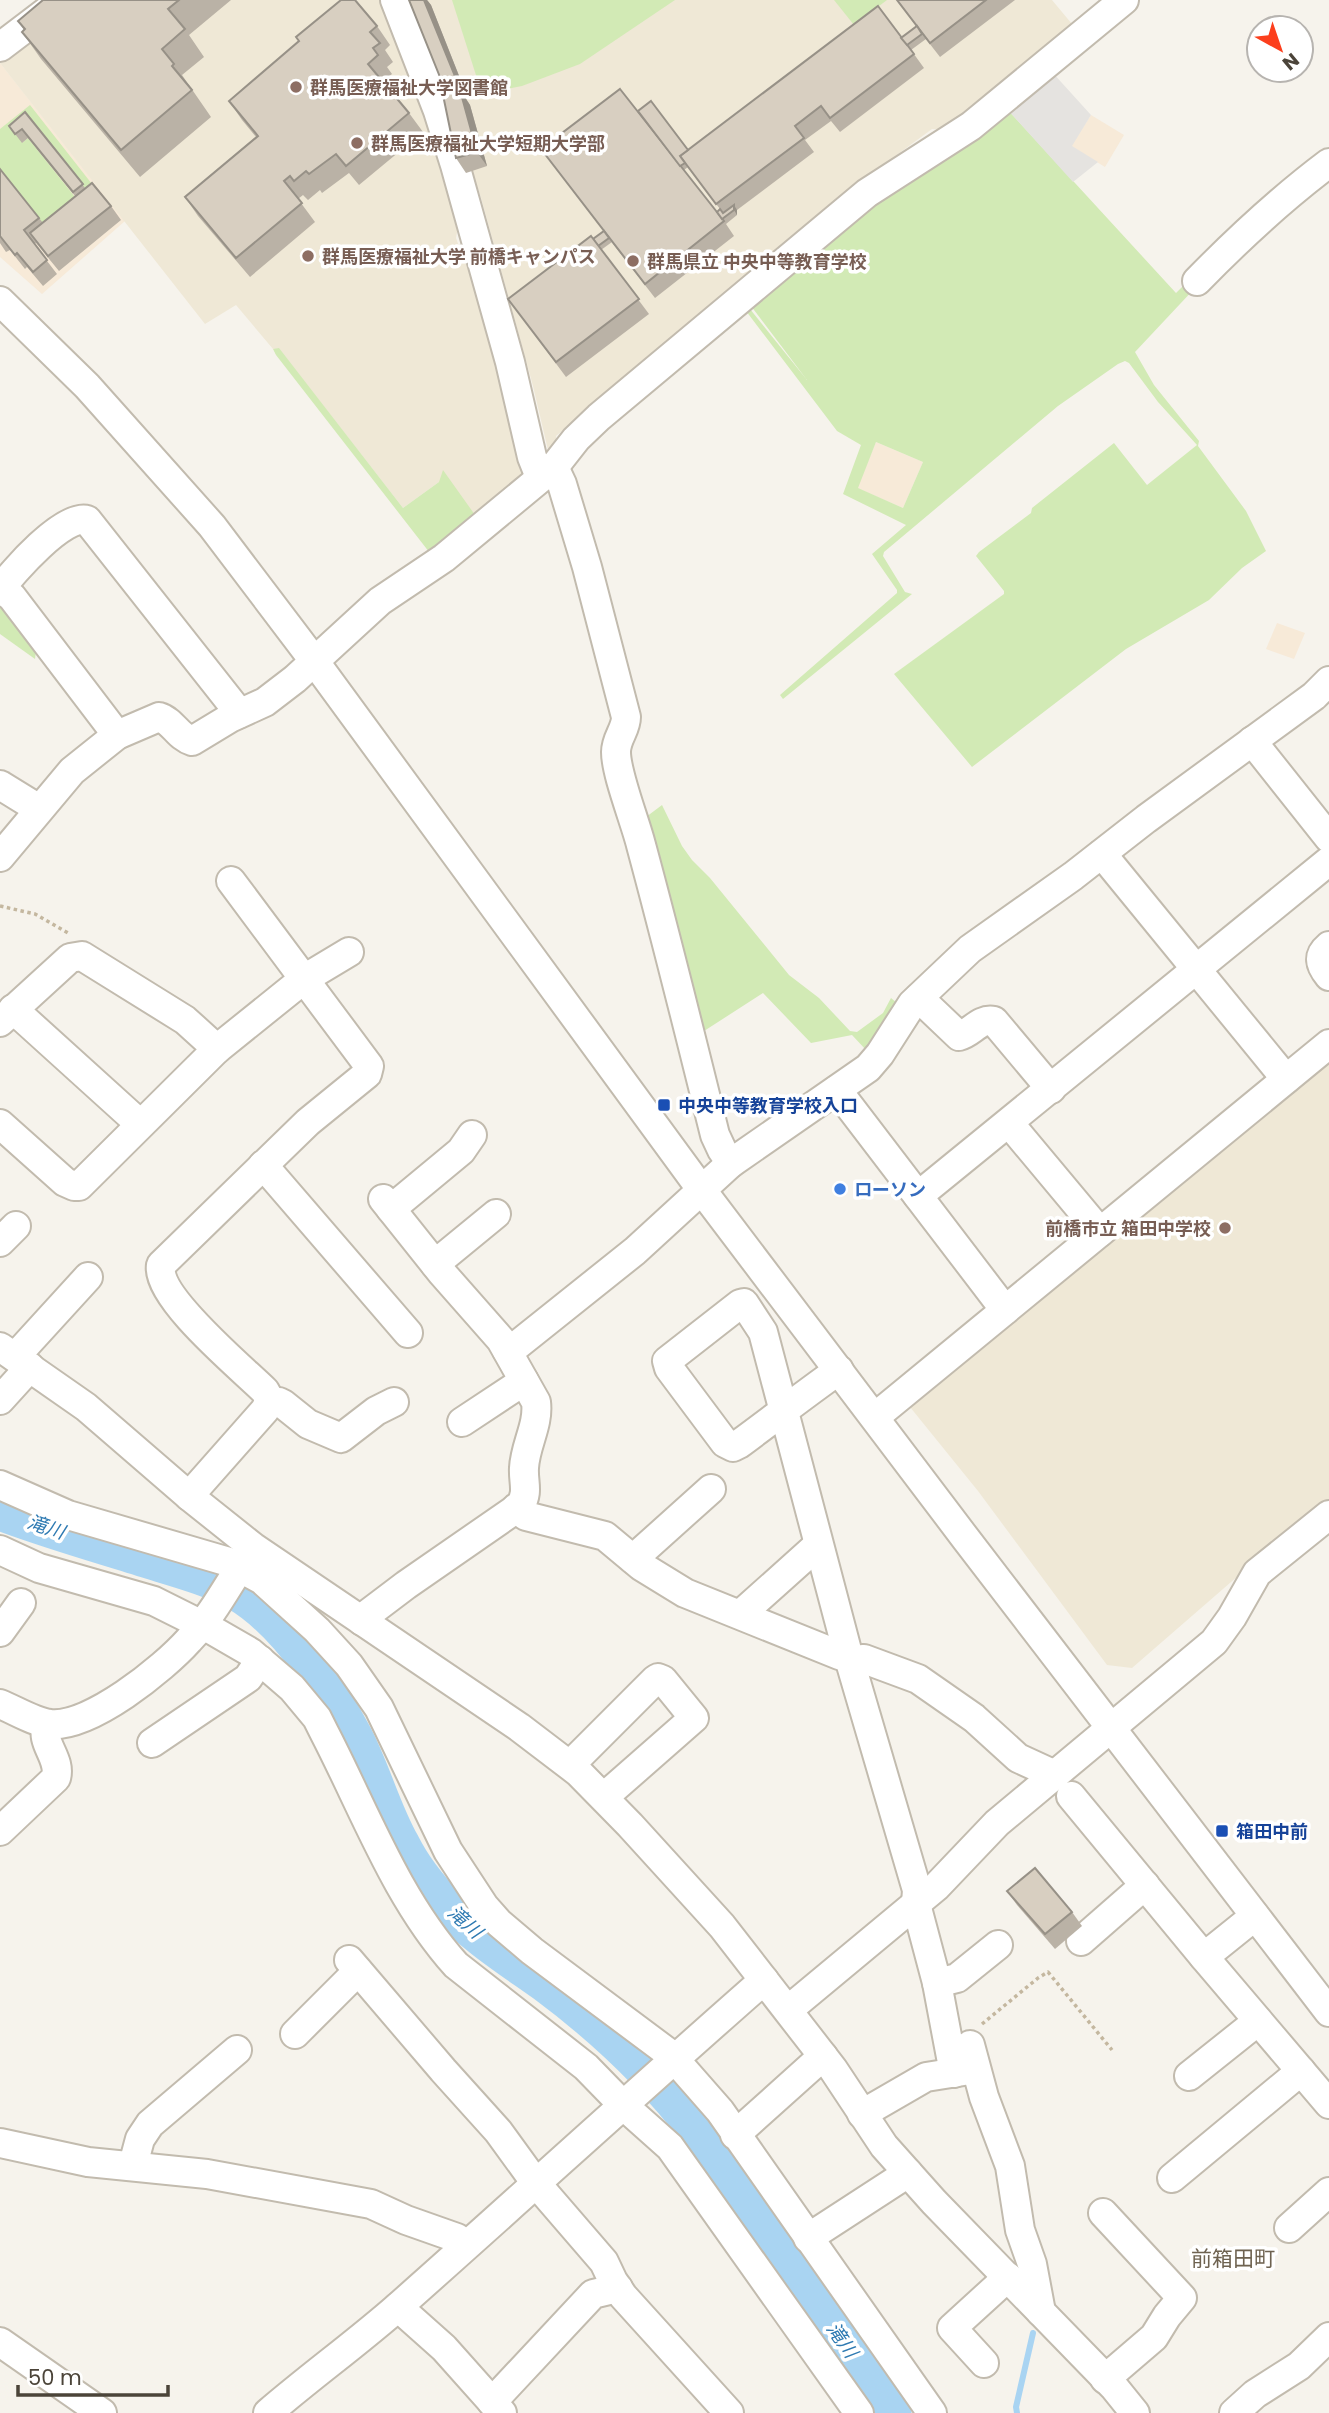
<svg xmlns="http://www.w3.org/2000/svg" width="1329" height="2413" viewBox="0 0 1329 2413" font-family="Poppins,'Noto Sans JP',sans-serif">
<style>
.commercial{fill:#f7ead8}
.education{fill:#efe8d6}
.green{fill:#d2eab5;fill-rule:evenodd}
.parking{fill:#e5e3e0}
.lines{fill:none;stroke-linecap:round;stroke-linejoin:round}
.stream{stroke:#a9d4f2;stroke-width:6}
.river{stroke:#a9d4f2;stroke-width:37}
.minor-casing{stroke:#c2bbae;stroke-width:32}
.path{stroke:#c4b79f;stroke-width:3.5;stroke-dasharray:3.5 3.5;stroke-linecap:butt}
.minor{stroke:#fff;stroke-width:28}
.wall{fill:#bab2a6;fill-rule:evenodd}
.shaded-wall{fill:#979187}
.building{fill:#d8cfc1;stroke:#979187;stroke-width:2}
.education-dot{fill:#8d6e63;stroke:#fff;stroke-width:2.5}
.transit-dot{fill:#1a4fb4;stroke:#fff;stroke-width:2.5}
.shop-dot{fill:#3f7fe0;stroke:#fff;stroke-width:2.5}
.labels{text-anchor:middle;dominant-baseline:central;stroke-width:7;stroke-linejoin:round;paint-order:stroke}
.education-label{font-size:18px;font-weight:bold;fill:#785e54;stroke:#fff;text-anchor:start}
.transit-label{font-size:18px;font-weight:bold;fill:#164399;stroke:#fff;text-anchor:start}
.shop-label{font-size:18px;font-weight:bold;fill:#366cbe;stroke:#fff;text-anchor:start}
.water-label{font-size:19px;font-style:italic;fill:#2e7ab2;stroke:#fff}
.quarter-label{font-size:21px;fill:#6e6250;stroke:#fff}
</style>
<rect width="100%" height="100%" fill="#f6f3ec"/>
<g class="commercial">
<polygon points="0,63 125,221 42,294 0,257"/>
<polygon points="1091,115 1124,135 1105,167 1071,146"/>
<polygon points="876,442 923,462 903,508 857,488"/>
<polygon points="1277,623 1305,633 1294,659 1266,649"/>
</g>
<g class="education">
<polygon points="74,0 383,0 431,127 458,227 456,238 461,252 472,268 529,473 475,515 439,482 403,508 279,349 273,349 236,305 205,324 0,63 0,58"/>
<polygon points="411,0 1052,0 1072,24 952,130 932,129 875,171 556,436 557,443 548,450 533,386 481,198 452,108"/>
<polygon points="1329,1057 1329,1504 1261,1556 1132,1668 1107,1665 978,1491 910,1407 911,1399"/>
</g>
<g class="green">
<polygon points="452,0 675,0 580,64 522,86 482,94"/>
<polygon points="834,0 887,0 854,25"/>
<path d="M 30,105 L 99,193 L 49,232 L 0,170 L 0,129 ZM 32,122 L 79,202 L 28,138 L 22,143 Z"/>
<path d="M 1007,109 L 1176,293 L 1189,280 L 1195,288 L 1135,352 L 1154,385 L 1199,441 L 1198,446 L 1246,511 L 1266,551 L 1242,568 L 1209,600 L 1126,649 L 972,767 L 894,674 L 1004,594 L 1004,591 L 976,556 L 979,552 L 1031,513 L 1032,508 L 1114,443 L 1147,485 L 1197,445 L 1158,402 L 1129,363 L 1125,361 L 1118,364 L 1058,406 L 884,552 L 883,556 L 905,592 L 912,594 L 783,699 L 780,695 L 897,593 L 897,590 L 872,554 L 906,525 L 843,494 L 861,445 L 837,431 L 743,307 L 746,304 L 807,380 L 748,302 L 874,198 ZM 876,442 L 923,462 L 903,508 L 858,488 Z"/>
<polygon points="279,348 403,508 439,482 443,470 475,515 433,557 276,355 273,349"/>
<polygon points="0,604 36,651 35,659 0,634"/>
<polygon points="662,805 682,846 692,860 710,878 789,975 819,998 850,1031 857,1032 883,1013 891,998 897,1003 867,1051 852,1035 811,1043 763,993 701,1033 646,817"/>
</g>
<polygon class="parking" points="1052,72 1091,115 1072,146 1098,162 1073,182 1007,109"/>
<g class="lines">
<polyline class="stream" points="1017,2413 1016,2407 1033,2333"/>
<path class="river" d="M 0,1512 C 50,1531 101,1545 151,1561 C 180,1570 210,1578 236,1592 C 286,1621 326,1684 353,1734 C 372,1769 382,1810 402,1845 C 413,1867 429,1887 446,1905 C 474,1937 510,1959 545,1984 C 603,2027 652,2073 697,2131 L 893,2413"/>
<defs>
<g id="minor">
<polyline points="395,0 438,111 455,165 510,362 532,457 540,477"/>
<polyline points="0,47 62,0"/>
<path d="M 1197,281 C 1239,238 1281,199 1329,163"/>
<polyline points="0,301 87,386 212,526 315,662 701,1189 966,1539 1329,2012"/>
<path d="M 554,467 L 562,484 L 587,567 L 626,717 C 626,730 616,738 616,752 C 616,774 635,821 641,845 C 667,941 691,1038 715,1135 L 722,1150 L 731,1163"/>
<polyline points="1,589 12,597 117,735"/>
<path d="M 0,590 C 12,572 65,513 87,520 L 233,705 L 238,714"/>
<polyline points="1252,741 1329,838"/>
<polyline points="0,785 39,809"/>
<polyline points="1102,854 1286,1079"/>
<path d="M 0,857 L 72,771 L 117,735 L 159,717 C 173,721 178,737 192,741 L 230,718 L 265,702 L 295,679 L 380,601 L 444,558 L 554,467 L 576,439 L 599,417 L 867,193 L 971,126 L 1124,0"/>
<path d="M 1329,946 C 1317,956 1320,965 1329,976"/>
<path d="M 919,998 L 959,1036 C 972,1033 979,1018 994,1021 L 1051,1089"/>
<polyline points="13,1009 140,1124"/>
<polyline points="0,1022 70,958 82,956 185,1020 217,1049"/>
<polyline points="837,1090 1005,1310"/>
<polyline points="1009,1123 1100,1232"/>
<polyline points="0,1124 65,1182 74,1186 79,1186 217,1049 304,979 349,952"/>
<polyline points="263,1165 408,1333"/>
<polyline points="918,1196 1329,861"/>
<polyline points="391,1209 461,1151 472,1135"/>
<polyline points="0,1242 16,1226"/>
<polyline points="435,1264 496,1214"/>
<polyline points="0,1347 86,1407 189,1496 253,1547 519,1727 578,1772 630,1825 722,1926 833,2069 884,2146 934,2202 1114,2387 1135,2413"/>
<polyline points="507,1350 516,1346 635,1251 731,1163 868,1068 880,1054 912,1004 970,949 1073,876 1146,819 1314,696 1329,681"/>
<polyline points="15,1357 88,1277"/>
<path d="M 839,1370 C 805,1394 773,1419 739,1444 L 733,1447 L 725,1443 L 669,1368 L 667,1361 L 740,1304 L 744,1303 L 763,1332 L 849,1658 L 917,1890 L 916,1904 L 937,1983 L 954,2073"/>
<polyline points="0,1400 30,1367"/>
<polyline points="268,1404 279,1402 283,1404 308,1424 341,1438 376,1411 394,1402"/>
<polyline points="875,1417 1329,1044"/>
<polyline points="462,1422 524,1381"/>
<polyline points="0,1485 68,1515 229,1562 262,1580 317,1630 349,1665 379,1708 448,1851 484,1906 499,1923 532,1951 670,2054 720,2111 932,2413"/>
<path d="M 189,1496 L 265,1410 L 270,1400 L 265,1391 C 243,1369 155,1297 161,1265 L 308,1122 L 367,1074 L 369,1066 L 231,881"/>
<polyline points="516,1508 526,1516 605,1536 641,1566 685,1593 839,1655 856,1660 864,1659 918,1679 974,1718 1018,1758 1055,1775"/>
<path d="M 0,1550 L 39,1568 L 154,1601 L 212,1630 L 250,1652 L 292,1688 L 317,1718 L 324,1732 C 365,1811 396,1898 456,1965 L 586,2067 L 624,2106 L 670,2147 L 859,2413"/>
<polyline points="633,1559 711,1489"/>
<polyline points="741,1614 818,1545"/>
<path d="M 362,1621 L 369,1613 L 406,1585 L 520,1506 C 529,1492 523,1482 524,1468 C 525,1445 539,1425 536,1402 L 501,1340 L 442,1273 L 383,1199"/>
<polyline points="0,1632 21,1603"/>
<path d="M 0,1704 C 15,1710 34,1722 50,1724 C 90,1728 163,1669 189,1640 C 213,1615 230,1581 250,1552"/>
<polyline points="152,1743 248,1678 260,1660"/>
<polyline points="570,1765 655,1680 658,1678 663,1680 694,1718 604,1797"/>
<polyline points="1071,1796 1204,1957 1329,2104"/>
<path d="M 0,1831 L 56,1778 C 62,1758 38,1742 48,1724"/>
<polyline points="1081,1941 1145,1885"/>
<polyline points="1204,1957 1255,1916"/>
<polyline points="349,1960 443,2070 498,2131 535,2182 604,2262 613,2281 623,2296 729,2413"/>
<polyline points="937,1983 957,1978 998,1945"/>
<polyline points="788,2010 936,1887 997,1823 1214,1642 1232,1617 1257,1573 1329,1515"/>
<polyline points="295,2034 358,1971"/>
<polyline points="970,2045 984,2097 1010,2166 1020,2230 1032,2264 1041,2312"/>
<polyline points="1189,2076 1258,2021"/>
<polyline points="862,2114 926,2077 970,2070"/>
<polyline points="735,2135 823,2056"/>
<polyline points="0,2143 88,2162 207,2174 371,2204 406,2220 457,2238 466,2245"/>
<polyline points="133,2165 140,2139 150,2124 237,2050"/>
<polyline points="1172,2178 1301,2071"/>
<polyline points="1103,2213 1182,2298 1167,2316 1154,2337 1105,2379"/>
<polyline points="1289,2228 1329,2192"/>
<polyline points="808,2238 908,2173"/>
<polyline points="398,2307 444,2348 502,2413"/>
<polyline points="0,2342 102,2413"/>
<polyline points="984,2363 952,2328 1008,2277"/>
<polyline points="492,2402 593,2294 618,2288"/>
<path d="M 268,2413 C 311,2376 357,2343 399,2306 C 522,2197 642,2087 764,1980"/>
<polyline points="1234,2413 1255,2394 1299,2366 1329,2337"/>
</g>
</defs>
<use href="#minor" class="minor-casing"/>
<g class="path">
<polyline points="0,906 35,914 70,934"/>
<polyline points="982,2024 1038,1978 1048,1972 1112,2050"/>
</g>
<use href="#minor" class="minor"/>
</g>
<g class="wall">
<polygon points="43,0 231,0 189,35 204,57 182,75 211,117 140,177 41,59 22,32 24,30 18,21"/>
<polygon points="409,0 427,0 431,5 467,96 465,97 470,105 487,166 466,173 456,158 448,94 444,87"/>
<path d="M 897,0 L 1015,0 L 940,57 L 926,39 L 911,50 L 924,68 L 840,132 L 831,121 L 805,140 L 814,152 L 737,210 L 737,215 L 726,224 L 734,236 L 655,298 L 610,240 L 612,242 L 601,250 L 649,314 L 566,377 L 508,299 L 604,231 L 541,149 L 638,111 L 688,150 L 901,38 L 916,26 ZM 688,167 L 720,209 L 717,212 L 684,170 Z"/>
<polygon points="377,26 390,45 385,50 393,62 387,67 392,74 383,81 409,113 423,132 359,185 349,173 322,193 320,190 308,200 303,195 298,199 315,222 250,277 198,216 185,197 256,137 242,120 229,101 299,42"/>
<polygon points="25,112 85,188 111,206 121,220 59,271 36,243 34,244 57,274 43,286 27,267 25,269 10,250 6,252 0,243 0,169 43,223 75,196 28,138 22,143 9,126"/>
<polygon points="1007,1891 1072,1912 1082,1926 1055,1949 1017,1905"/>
</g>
<g class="shaded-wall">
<polygon points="424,0 427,0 431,5 467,96 457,81"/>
<polygon points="460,90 470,105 487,166 477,152"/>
<polygon points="734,205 737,210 737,215 734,210"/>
</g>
<g class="building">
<polygon points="43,0 179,0 168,9 185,29 162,49 174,64 172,66 192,90 121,150 22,32 25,29 18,21"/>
<polygon points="341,0 355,0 377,26 370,32 380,43 373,48 378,55 368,64 409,113 346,166 336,154 309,174 306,171 294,181 290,176 284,181 302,203 236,258 185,197 258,136 229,101 299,41 296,37"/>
<polygon points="409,0 424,0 457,81 444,87"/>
<polygon points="897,0 986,0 930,43"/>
<polygon points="878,6 914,54 830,118 821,106 795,126 804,138 716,204 680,156"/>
<polygon points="917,26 922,34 907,45 901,38"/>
<polygon points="620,89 724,221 645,284 541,149"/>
<polygon points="460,90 477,152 456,158 443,95"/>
<polygon points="651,101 688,150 680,156 685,163 680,166 638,111"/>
<polygon points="25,112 83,184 73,192 22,129 15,134 9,126"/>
<polygon points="0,169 39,218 24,230 47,260 33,272 17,253 15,255 0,236"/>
<polygon points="92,183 111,206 48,256 30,233"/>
<polygon points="734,205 734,210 722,219 717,212 720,209 723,213"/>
<polygon points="604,231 609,238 598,246 593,239"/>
<polygon points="591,236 639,299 556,362 508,299"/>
<polygon points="1035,1868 1072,1912 1045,1934 1007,1891"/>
</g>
<g class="education-dot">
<circle cx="296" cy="87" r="7"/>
<circle cx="357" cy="143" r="7"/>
<circle cx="308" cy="256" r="7"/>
<circle cx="633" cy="261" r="7"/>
<circle cx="1225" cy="1228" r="7"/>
</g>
<g class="transit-dot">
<rect x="657" y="1098" width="14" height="14" rx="3.5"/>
<rect x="1215" y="1824" width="14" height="14" rx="3.5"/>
</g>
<circle class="shop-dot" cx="840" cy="1189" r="7"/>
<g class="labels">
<g class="education-label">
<text x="310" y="87">群馬医療福祉大学図書館</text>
<text x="371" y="143">群馬医療福祉大学短期大学部</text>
<text x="322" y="256">群馬医療福祉大学 前橋キャンパス</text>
<text x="647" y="261">群馬県立 中央中等教育学校</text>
<text x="1211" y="1228" text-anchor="end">前橋市立 箱田中学校</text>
</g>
<g class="transit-label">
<text x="678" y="1105">中央中等教育学校入口</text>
<text x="1236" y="1831">箱田中前</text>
</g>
<g class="shop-label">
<text x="854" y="1189">ローソン</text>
</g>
<g class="water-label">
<text transform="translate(46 1527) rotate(18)">滝川</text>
<text transform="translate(465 1922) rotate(42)">滝川</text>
<text transform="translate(842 2340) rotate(55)">滝川</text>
</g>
<g class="quarter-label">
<text x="1233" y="2258">前箱田町</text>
</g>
</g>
<g transform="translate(1280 49) rotate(140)"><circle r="33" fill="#ffffff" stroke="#b7b4b0" stroke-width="2"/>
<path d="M0-5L12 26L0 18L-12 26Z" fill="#fc3f1d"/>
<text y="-10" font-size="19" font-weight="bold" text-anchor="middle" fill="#4b4439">N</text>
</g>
<path d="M18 2385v10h150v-10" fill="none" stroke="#4b4439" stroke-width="3.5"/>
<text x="28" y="2385" font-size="21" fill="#4b4439" stroke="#ffffff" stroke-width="5" paint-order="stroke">50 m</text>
</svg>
